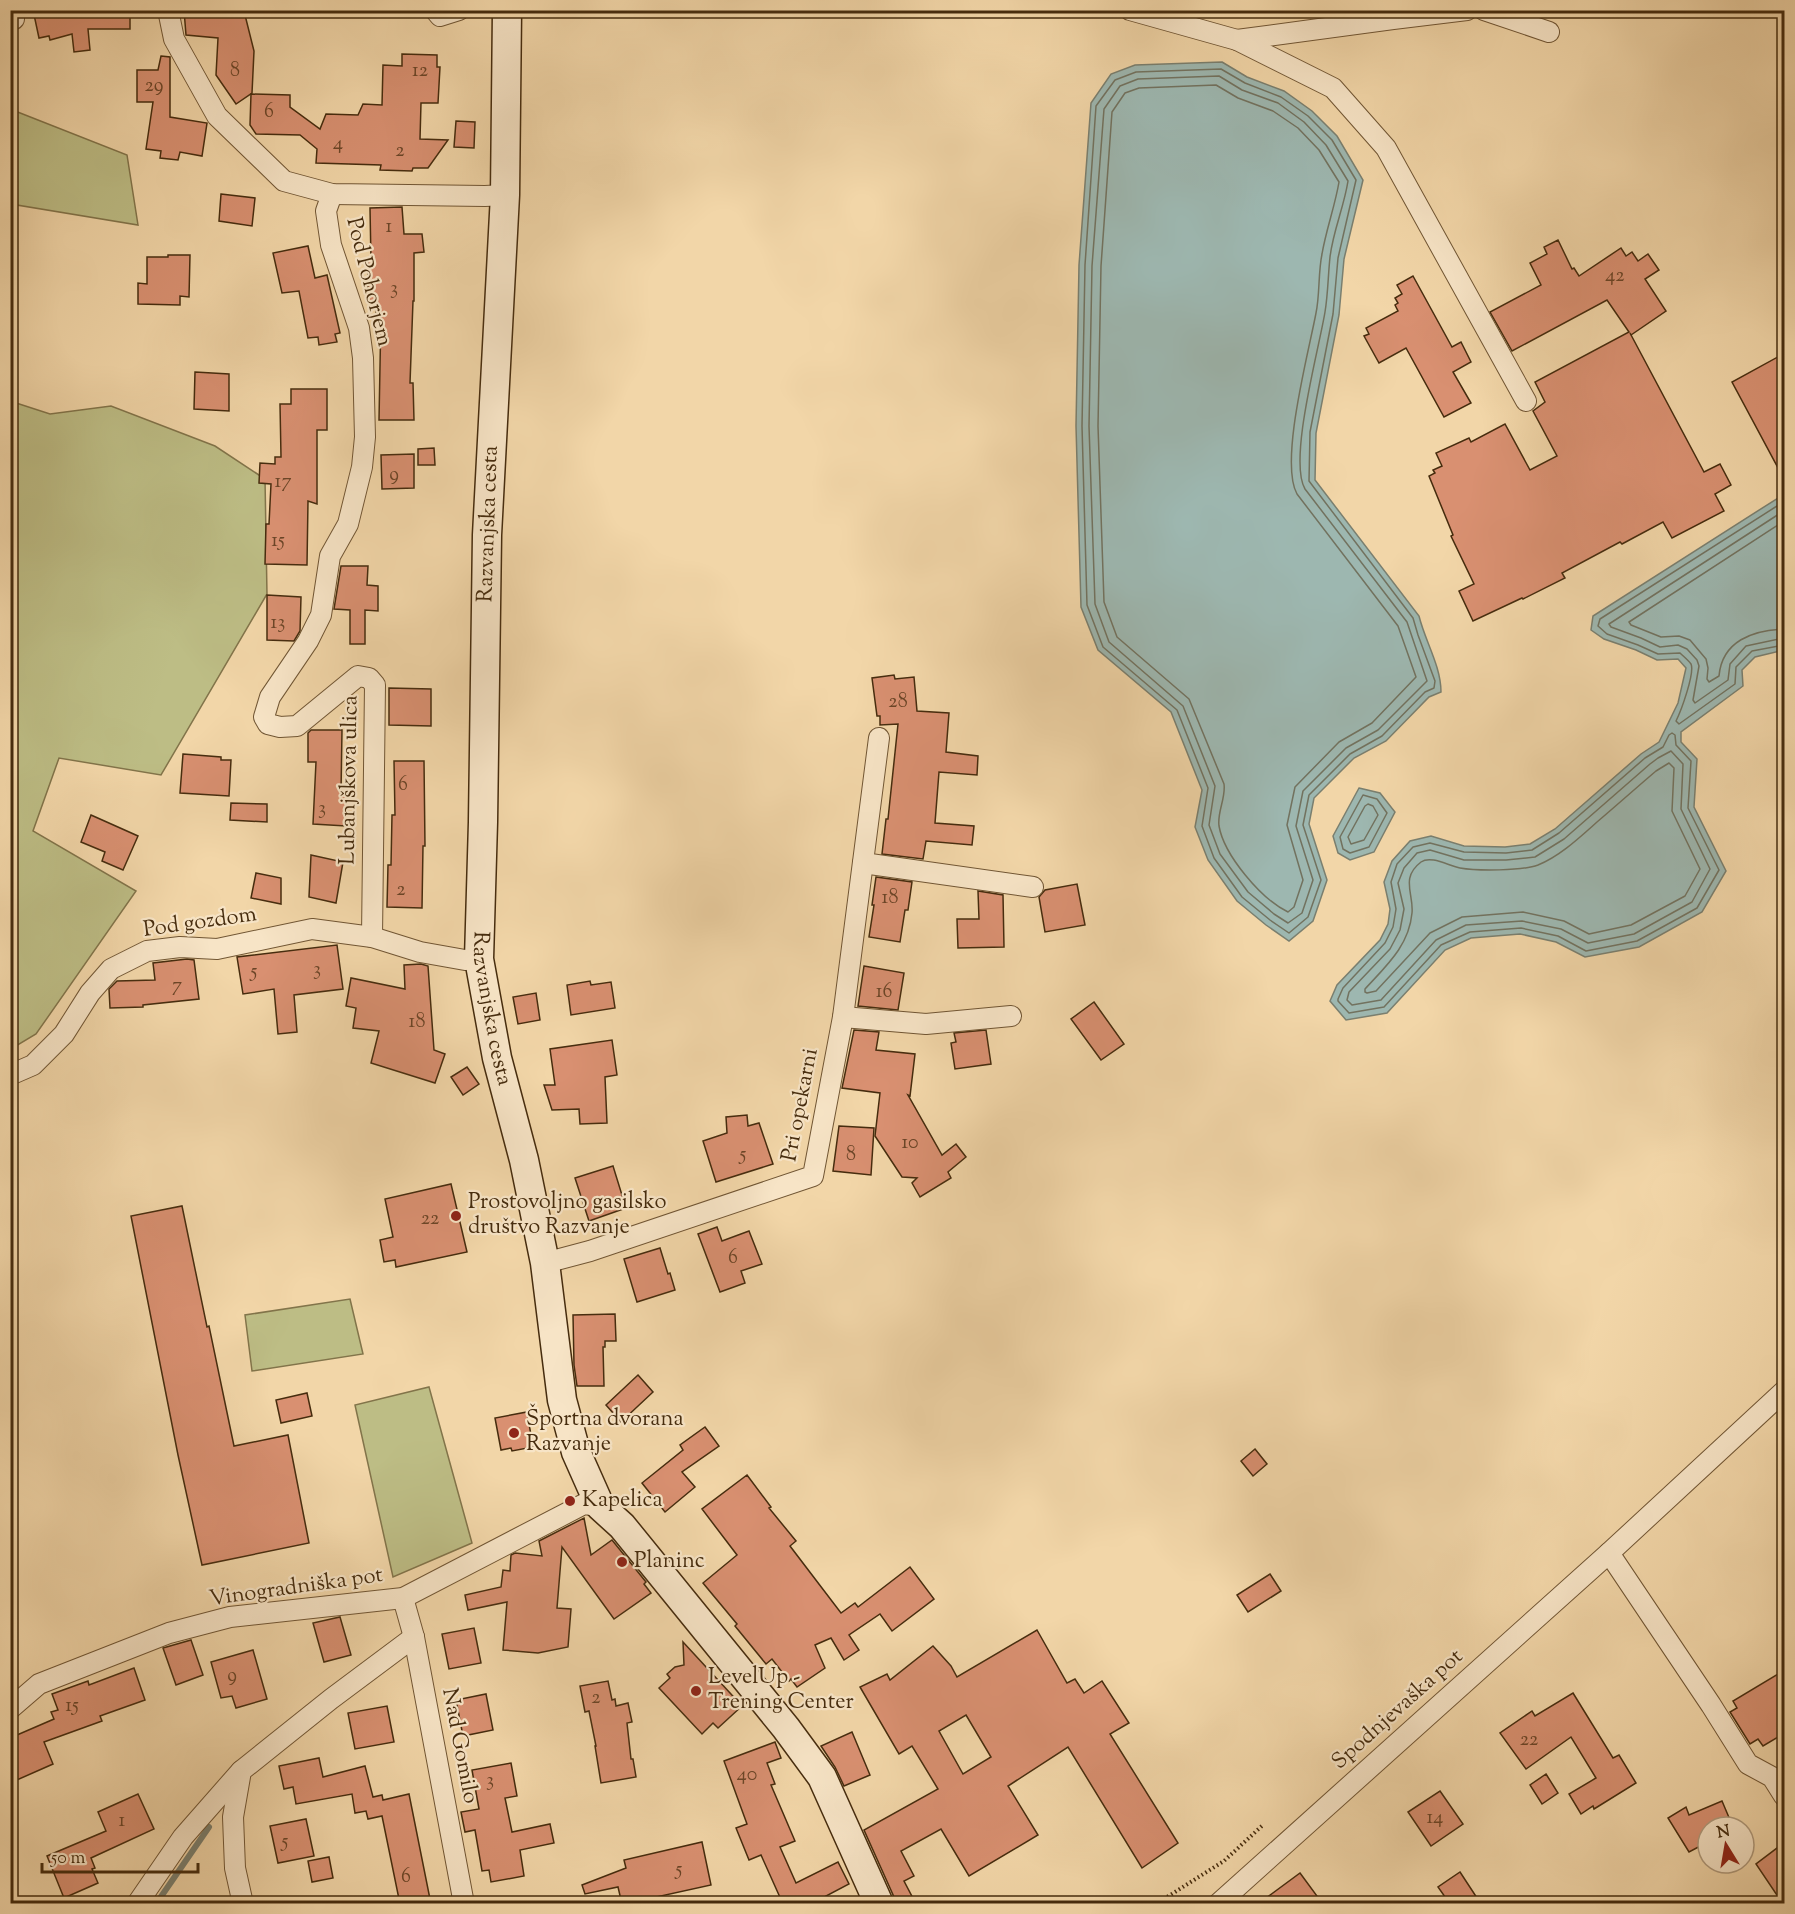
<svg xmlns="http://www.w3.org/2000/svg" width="1795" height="1914" viewBox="0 0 1795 1914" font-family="'Sorts Mill Goudy',serif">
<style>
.green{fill:#bdbd85;stroke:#82744a;stroke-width:1.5}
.water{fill:#9db7b0;stroke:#7a7f6f;stroke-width:1.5}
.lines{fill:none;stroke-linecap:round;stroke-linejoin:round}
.shore{stroke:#72725f;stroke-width:1.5}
.stream{stroke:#7a7f6f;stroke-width:6}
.building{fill:#d99071;stroke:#462c0e;stroke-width:1.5;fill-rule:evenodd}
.street-casing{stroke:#715634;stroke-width:22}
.secondary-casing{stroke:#462c0e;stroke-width:31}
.path{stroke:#462c0e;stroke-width:4;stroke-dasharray:1.5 3;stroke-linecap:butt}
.street{stroke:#f7e4c6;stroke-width:20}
.secondary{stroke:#f7e4c6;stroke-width:28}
.poi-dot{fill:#8f2418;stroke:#f7e4c6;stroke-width:2}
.labels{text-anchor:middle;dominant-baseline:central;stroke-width:4.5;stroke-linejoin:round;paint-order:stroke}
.number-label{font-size:20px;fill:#6b4527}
.street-label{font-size:22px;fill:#462c0e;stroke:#f7e4c6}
.poi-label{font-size:22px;fill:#462c0e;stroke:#f7e4c6;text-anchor:start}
</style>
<rect width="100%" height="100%" fill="#f2d6a8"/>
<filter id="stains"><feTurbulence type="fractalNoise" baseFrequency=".00333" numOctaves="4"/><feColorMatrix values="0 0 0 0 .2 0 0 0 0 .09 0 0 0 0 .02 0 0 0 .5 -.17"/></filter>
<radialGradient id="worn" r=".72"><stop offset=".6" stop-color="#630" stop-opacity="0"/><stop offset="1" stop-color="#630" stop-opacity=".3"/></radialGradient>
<g class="green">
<polygon points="10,109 127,155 138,225 11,204"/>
<polygon points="10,401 50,414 111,406 215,446 265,479 267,594 161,775 59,758 33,831 136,891 36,1034 11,1049"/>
<polygon points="350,1299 363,1354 252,1371 245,1315"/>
<polygon points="429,1387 472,1543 393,1577 355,1405"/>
</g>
<g class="water">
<path d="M 1222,62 L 1247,77 L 1284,91 L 1312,111 L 1337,136 L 1363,180 L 1344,259 L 1339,315 L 1316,433 L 1315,480 L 1419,616 C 1425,641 1441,666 1441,692 L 1429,697 L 1386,741 L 1354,758 L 1314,798 L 1309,824 L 1327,880 L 1313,921 L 1289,941 L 1266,925 L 1237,901 L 1208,860 L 1195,827 L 1202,790 L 1171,712 L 1098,650 L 1081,607 L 1076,426 L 1079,265 L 1091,103 L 1111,74 L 1135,65 Z"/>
<polygon points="1778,498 1784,501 1784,650 1755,657 1742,670 1743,686 1681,732 1681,742 1697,759 1694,807 1726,871 1702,912 1639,947 1585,957 1556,942 1520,934 1471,938 1445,950 1387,1013 1346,1020 1330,1001 1337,985 1380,940 1388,924 1390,909 1384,882 1392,861 1410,841 1431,836 1464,846 1505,847 1530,844 1555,829 1641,754 1659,742 1678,703 1686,668 1678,659 1657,660 1636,650 1604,639 1591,630 1593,616"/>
<polygon points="1359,788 1380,793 1395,812 1374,852 1350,860 1338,853 1333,836"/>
</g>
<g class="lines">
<g class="shore">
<polygon points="1221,69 1245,83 1281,97 1308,116 1332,140 1356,180 1338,258 1333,314 1310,432 1309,481 1413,618 1418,635 1435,681 1434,688 1425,692 1382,736 1350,754 1309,795 1303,825 1321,880 1308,917 1289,933 1270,920 1242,897 1214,858 1202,826 1208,788 1177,710 1103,647 1087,605 1082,426 1085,265 1096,106 1115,80 1136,72"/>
<path d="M 1219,76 L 1242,90 L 1278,103 L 1304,122 L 1326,145 L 1348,181 C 1344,207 1333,231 1330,257 C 1328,276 1328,294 1325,312 C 1319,349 1288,460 1305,489 L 1407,622 L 1427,681 L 1378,730 L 1346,748 L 1303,791 L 1296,826 L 1313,880 L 1302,913 L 1288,923 L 1274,914 L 1248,892 L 1220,854 L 1209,825 L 1215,786 L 1183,706 L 1109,642 L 1095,604 L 1089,426 L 1092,266 L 1104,109 L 1120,86 L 1138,79 Z"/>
<path d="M 1216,85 L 1238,98 L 1273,111 L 1298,128 L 1319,150 L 1339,182 C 1335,206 1326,230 1322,254 C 1318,273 1320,294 1316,313 C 1309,351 1279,462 1297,494 L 1398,626 L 1416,677 L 1372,723 L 1339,742 L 1295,787 L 1287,825 L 1303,880 L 1294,907 L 1288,912 C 1261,899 1224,855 1219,826 C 1217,812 1226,798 1224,784 L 1189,699 L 1117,637 L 1104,602 L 1098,426 L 1101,266 L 1112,112 L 1125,93 L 1139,88 Z"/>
<path d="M 1784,506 L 1777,506 L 1600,619 L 1598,626 L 1607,634 L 1638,645 L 1658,654 L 1680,653 C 1683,656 1688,660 1691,664 C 1695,673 1681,711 1676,721 L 1679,724 L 1735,684 L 1736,667 L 1752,651 L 1784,645"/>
<polyline points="1784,513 1779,514 1609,624 1611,627 1641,638 1660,647 1678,645 1687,649 1697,660 1699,666 1693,700 1695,703 1728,680 1730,664 1746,646 1784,638"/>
<path d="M 1784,523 L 1781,523 L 1629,622 L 1631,625 L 1661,637 L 1679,636 L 1690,640 L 1706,659 L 1708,668 L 1707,679 L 1709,682 L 1719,676 C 1722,641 1753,630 1784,629"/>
<polygon points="1672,733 1675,735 1676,745 1691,761 1688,808 1719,870 1697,908 1637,941 1586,951 1558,936 1521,928 1470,932 1441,945 1384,1007 1349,1013 1338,1001 1338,999 1343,988 1385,943 1393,927 1396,909 1391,882 1397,864 1413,847 1430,843 1464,852 1506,853 1532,850 1559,833 1645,758 1663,747 1669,735"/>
<polygon points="1671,751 1683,764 1681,809 1710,869 1692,902 1634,934 1588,943 1561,929 1522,921 1466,925 1436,940 1381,1000 1352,1005 1347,1000 1349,992 1390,949 1400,930 1404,909 1398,883 1404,868 1417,853 1430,850 1464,860 1506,860 1535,857 1564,839 1650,764 1658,758"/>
<path d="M 1669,763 L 1674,768 L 1672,811 L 1700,869 L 1685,896 L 1631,925 L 1589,934 L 1564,921 L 1523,912 L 1462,917 L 1430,933 L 1376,991 L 1367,993 L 1365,992 L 1365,989 C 1386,966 1409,946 1412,913 C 1414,894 1400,878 1421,862 C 1431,855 1449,866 1460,868 C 1477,871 1522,871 1538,865 C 1560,856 1579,838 1597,822 C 1617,805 1636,788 1656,771 Z"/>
<polygon points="1363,795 1377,799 1387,813 1369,847 1350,853 1343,849 1340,837"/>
<polygon points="1368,804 1373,806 1378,815 1364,840 1351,844 1348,837 1365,806"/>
</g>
<polyline class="stream" points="156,1904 209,1827"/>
</g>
<g class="building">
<polygon points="33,10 130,10 130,29 88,29 90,50 74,52 72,34 50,40 49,36 39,38"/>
<polygon points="184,10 224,10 224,15 245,15 254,51 252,93 236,104 216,75 218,38 186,35"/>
<polygon points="402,54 437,55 437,67 440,67 438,103 421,103 420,139 448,140 428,168 413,168 412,171 380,170 381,165 316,163 317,149 300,135 256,134 250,125 251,94 290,95 290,107 320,129 326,114 358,115 363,104 382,105 383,65 402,66"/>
<polygon points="161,56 170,57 170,117 207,123 202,156 180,152 178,160 160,158 161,151 146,149 153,102 137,102 137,70 158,70"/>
<polygon points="456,121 475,122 474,148 454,147"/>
<polygon points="221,194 255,198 252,226 219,221"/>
<polygon points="402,207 404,234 422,234 424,252 414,253 414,301 413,301 410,383 413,383 414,420 379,420 381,313 376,313 376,302 368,302 368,261 371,261 370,208"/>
<polygon points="1558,240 1572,269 1574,268 1579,276 1621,248 1626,256 1632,252 1638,261 1648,254 1659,270 1645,279 1666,311 1631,335 1630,333 1704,472 1720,464 1731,485 1715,494 1724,511 1672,538 1663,522 1622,544 1620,542 1562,573 1565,578 1523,599 1522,598 1473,621 1459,591 1474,584 1451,536 1453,535 1429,476 1435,473 1433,470 1442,466 1436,453 1469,438 1471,442 1505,424 1530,470 1557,456 1533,411 1545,402 1535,382 1629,332 1607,300 1512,351 1490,312 1541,285 1530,263 1547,254 1544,247"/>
<polygon points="308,246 315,278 327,275 340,333 335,334 337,342 319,345 318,337 308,338 299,291 282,293 273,253"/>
<polygon points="168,255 190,255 189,297 180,296 180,305 138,304 138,283 147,284 147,257 168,257"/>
<polygon points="1413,276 1452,347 1461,342 1471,362 1453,372 1471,403 1444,417 1406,348 1379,363 1364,336 1369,334 1366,328 1398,311 1395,305 1398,303 1395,298 1402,294 1397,285"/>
<polygon points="1785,353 1785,481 1732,382"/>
<polygon points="195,372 229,374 229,411 194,409"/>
<polygon points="291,389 327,389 327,430 317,430 317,504 308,501 307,565 265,564 266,524 269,524 271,484 259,483 260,463 275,464 275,457 281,457 280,404 291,404"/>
<polygon points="434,448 435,465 418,465 418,449"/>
<polygon points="414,454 414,488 382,489 381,455"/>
<polygon points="341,566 368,566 367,585 378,586 378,611 365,610 365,644 350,644 350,610 334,609"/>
<polygon points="267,595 301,597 300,631 294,641 267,640"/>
<polygon points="894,675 895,679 914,677 917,711 949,713 946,752 978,756 977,775 939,772 935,823 974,826 972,845 926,841 923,859 882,854 886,819 888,819 898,724 880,725 880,716 877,716 872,678"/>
<polygon points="389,688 431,689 431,726 389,725"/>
<polygon points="311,730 342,730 341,793 348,793 346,826 313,824 316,762 308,762 308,733"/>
<polygon points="183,754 221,757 221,760 231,760 229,796 180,793"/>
<polygon points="394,761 424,761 425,846 423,846 422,908 387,907 388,865 391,865 392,815 395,815"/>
<polygon points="231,803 267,804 267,822 230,820"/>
<polygon points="91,815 138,836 123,870 102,861 105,852 81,842"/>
<polygon points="311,855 343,862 336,903 309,897"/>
<polygon points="256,873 281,878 281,904 251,898"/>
<polygon points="876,877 912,882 908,910 905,910 900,942 869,937 874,905 872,905"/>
<polygon points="1077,884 1085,925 1045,932 1039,897 1045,890"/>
<polygon points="978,891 1003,895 1004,947 958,948 957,919 979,919"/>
<polygon points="337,945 343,989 294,995 297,1032 278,1034 274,989 243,994 237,957"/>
<polygon points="187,959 194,960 199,999 143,1005 143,1007 110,1008 109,989 117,981 155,980 153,963"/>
<polygon points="421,964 428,966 434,1050 445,1054 435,1083 371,1063 379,1031 353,1028 356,1008 346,1006 351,978 405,989 404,965"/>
<polygon points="864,966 904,973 898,1010 858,1006"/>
<polygon points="590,981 591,985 611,982 615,1008 571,1015 567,985"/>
<polygon points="536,993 540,1020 518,1024 513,997"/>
<polygon points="1094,1002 1124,1044 1101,1060 1071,1019"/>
<polygon points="854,1030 879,1032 876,1050 915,1054 910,1096 908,1095 942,1155 956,1144 966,1157 948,1172 951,1178 920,1197 912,1183 917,1178 902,1177 875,1136 880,1093 842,1088"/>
<polygon points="986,1030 991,1064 955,1069 951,1043 956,1042 954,1033"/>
<polygon points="612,1040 617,1075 605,1077 607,1123 580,1124 579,1109 552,1110 544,1085 555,1085 550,1049"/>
<polygon points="467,1067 479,1084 463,1095 451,1077"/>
<polygon points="747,1115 748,1126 759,1123 773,1164 716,1182 703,1141 727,1133 726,1117"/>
<polygon points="839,1126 874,1128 871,1175 833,1171"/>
<polygon points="613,1166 626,1208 589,1221 575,1178"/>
<polygon points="451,1184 467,1252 396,1267 395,1260 384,1262 380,1240 393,1237 385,1199"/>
<polygon points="182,1206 207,1327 209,1326 234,1446 288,1435 309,1543 202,1565 178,1455 131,1216"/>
<polygon points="717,1227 722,1241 749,1231 762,1264 741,1271 745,1283 720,1292 698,1234"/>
<polygon points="660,1248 668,1274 670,1273 675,1290 637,1302 624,1259"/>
<polygon points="615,1314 616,1341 605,1341 605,1347 603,1347 604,1386 577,1386 574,1365 573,1315"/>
<polygon points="638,1375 653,1392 621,1422 606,1405"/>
<polygon points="307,1393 312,1416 281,1423 276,1400"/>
<polygon points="527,1412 533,1447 512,1451 511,1448 501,1450 495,1418"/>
<polygon points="705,1427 719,1446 682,1472 695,1487 665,1512 642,1483 683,1450 680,1445"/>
<polygon points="1255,1449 1267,1464 1253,1476 1241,1461"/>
<polygon points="747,1475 771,1507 769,1508 796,1541 790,1546 841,1613 855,1603 858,1607 910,1567 934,1599 892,1631 880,1614 849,1635 859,1650 844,1660 831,1638 815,1645 825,1668 797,1687 791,1679 789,1681 772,1659 766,1664 735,1626 737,1624 703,1583 737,1555 702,1509"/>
<polygon points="584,1518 591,1555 612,1540 646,1582 644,1584 651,1593 614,1619 562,1547 557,1608 571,1609 568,1647 538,1653 503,1650 507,1602 468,1610 465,1595 501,1587 503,1570 510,1571 511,1555 515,1553 542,1556 539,1541"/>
<polygon points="1270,1574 1281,1591 1248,1612 1237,1595"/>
<polygon points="340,1617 351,1655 324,1662 313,1623"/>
<polygon points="474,1628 481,1663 449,1669 442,1634"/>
<path d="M 1037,1630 L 1067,1683 L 1075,1679 L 1084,1693 L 1102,1681 L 1129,1723 L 1110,1734 L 1178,1843 L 1142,1868 L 1068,1747 L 1008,1786 L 1038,1835 L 969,1876 L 941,1829 L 901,1851 L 914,1876 L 904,1881 L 916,1904 L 895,1904 L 894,1897 L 864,1830 L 938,1789 L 912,1746 L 899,1754 L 860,1687 L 887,1674 L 890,1680 L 933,1646 L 951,1666 L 957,1677 ZM 966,1715 L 991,1757 L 963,1774 L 939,1731 Z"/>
<polygon points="191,1640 203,1675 176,1685 163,1648"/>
<polygon points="683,1642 742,1706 718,1728 713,1723 702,1734 659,1688 670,1678 667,1674 675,1667 684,1665"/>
<polygon points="253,1650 267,1699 236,1708 232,1696 221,1698 211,1662"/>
<polygon points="134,1668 145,1700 100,1716 102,1721 44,1742 53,1764 10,1783 10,1738 54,1719 51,1712 58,1710 52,1694 88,1681 89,1685"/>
<polygon points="1785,1670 1785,1733 1763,1746 1758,1739 1750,1744 1730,1712 1737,1708 1733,1701"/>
<polygon points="608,1681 612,1700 615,1699 616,1706 628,1703 632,1722 627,1723 631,1759 633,1759 636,1777 601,1783 595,1746 596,1746 589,1711 585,1712 580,1686"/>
<polygon points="1573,1693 1613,1758 1619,1755 1636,1783 1594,1809 1593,1806 1581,1814 1569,1794 1596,1778 1571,1737 1526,1769 1500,1733 1532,1711 1535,1716"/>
<polygon points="486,1694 493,1730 463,1736 456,1700"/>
<polygon points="387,1706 394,1742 355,1749 348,1713"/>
<polygon points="852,1732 870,1775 844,1786 835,1767 821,1746"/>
<polygon points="775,1742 781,1758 767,1763 775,1784 771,1785 795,1841 780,1847 796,1883 838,1862 849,1884 811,1904 783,1904 761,1855 749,1860 736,1828 747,1824 724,1761"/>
<polygon points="319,1758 323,1777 365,1766 373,1797 382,1795 383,1800 409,1794 431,1904 400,1904 382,1816 368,1819 366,1811 355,1813 352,1794 296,1804 293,1787 284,1789 279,1766"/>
<polygon points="511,1763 517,1796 505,1798 512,1832 550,1824 554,1843 520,1850 524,1876 491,1882 489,1870 482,1871 475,1830 465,1832 461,1812 479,1809 472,1770"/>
<polygon points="1546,1774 1558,1793 1542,1804 1530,1785"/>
<polygon points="1440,1791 1463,1824 1431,1846 1408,1812"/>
<polygon points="138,1794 154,1829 91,1858 95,1868 92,1869 98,1883 64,1898 47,1856 106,1831 98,1812"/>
<polygon points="1722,1801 1733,1827 1708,1827 1708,1842 1689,1852 1668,1818 1686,1807 1689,1815"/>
<polygon points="306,1819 314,1856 278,1863 270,1826"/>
<polygon points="702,1842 711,1885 647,1899 648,1904 622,1904 618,1887 585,1894 582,1885 626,1868 624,1860"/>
<polygon points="1785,1842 1785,1904 1783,1904 1756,1864"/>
<polygon points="329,1857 333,1878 312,1882 308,1861"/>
<polygon points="1460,1872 1481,1904 1450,1904 1438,1887"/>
<polygon points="1300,1873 1317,1896 1307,1904 1258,1904"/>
</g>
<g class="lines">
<defs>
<g id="street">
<polyline points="12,10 14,19"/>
<polyline points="168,10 174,39 217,116 284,181 332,194 485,196 505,195"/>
<polyline points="435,10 440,16 459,10"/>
<polyline points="1130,10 1237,40 1333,88 1386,148 1526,401"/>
<polyline points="1484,10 1549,32"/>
<polyline points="1237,40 1393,19 1467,10"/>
<polyline points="332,194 326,211 331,245 359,328 363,358 365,437 362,467 348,524 330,556 321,615 308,641 270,697 264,717 268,724 280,727 297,726 358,676 369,678 375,685 372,937"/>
<polyline points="863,863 1033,887"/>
<polyline points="843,1017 926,1024 1011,1016"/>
<polyline points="10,1075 33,1065 64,1034 90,993 111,969 147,951 180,947 217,949 312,929 372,937 420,952 465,960 479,959"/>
<polyline points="545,1263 590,1251 813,1176 843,1017 879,738"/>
<polyline points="1609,1553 1711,1705 1748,1764 1772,1777 1784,1796"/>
<polyline points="403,1598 414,1637 464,1904"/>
<polyline points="10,1709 39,1684 169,1633 230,1617 403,1598 584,1504 600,1506"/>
<polyline points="137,1904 183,1837 241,1771"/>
<polyline points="243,1904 235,1868 233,1817 241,1771 331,1699 414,1637"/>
<polyline points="1218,1904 1609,1553 1784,1391"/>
</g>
<g id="secondary">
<path id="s1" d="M 507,10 L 505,195 L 487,535 L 483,822 L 479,959 L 497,1058 L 524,1160 L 545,1263 L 562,1400 L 576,1452 L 600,1506 L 622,1526 L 786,1728 L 822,1777 L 879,1904"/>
</g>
</defs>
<use href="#street" class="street-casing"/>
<use href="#secondary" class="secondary-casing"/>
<polyline class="path" points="1156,1904 1224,1861 1264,1824"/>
<use href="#street" class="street"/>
<use href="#secondary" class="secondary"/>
</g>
<g class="poi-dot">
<circle cx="456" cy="1216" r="6"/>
<circle cx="514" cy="1433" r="6"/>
<circle cx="570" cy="1501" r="6"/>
<circle cx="622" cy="1562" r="6"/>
<circle cx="696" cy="1691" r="6"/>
</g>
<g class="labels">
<g class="number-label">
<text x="235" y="71">8</text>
<text x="420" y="71">12</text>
<text x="154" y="86">29</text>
<text x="269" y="112">6</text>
<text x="338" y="144">4</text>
<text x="400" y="151">2</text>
<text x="389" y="227">1</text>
<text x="1615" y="276">42</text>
<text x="394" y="289">3</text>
<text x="394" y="475">9</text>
<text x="283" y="482">17</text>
<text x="278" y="541">15</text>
<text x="278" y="623">13</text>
<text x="898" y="702">28</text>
<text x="403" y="785">6</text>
<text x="322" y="809">3</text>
<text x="401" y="890">2</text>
<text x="890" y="898">18</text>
<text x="317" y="970">3</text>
<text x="254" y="972">5</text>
<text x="177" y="986">7</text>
<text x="884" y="992">16</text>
<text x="417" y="1022">18</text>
<text x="910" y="1143">10</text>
<text x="743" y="1155">5</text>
<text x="851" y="1155">8</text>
<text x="430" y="1219">22</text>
<text x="733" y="1258">6</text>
<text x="232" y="1676">9</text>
<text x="596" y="1698">2</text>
<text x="72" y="1706">15</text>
<text x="1529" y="1740">22</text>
<text x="747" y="1775">40</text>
<text x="490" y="1781">3</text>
<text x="1435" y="1818">14</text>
<text x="122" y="1821">1</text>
<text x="285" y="1842">5</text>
<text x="679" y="1870">5</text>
<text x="406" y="1877">6</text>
</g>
<g class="street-label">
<text transform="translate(368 282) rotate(76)">Pod Pohorjem</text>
<text transform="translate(489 524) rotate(-88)">Razvanjska cesta</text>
<text transform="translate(350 780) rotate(-89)">Lubanjškova ulica</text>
<text transform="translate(200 923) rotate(-8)">Pod gozdom</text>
<text stroke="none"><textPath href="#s1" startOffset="1000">Razvanjska cesta</textPath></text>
<text transform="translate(801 1105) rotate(-79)">Pri opekarni</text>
<text transform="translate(296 1588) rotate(-8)">Vinogradniška pot</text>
<text transform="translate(1398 1710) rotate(-42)">Spodnjevaška pot</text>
<text transform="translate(459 1746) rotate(79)">Nad Gomilo</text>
</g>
<g class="poi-label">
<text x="468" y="1203">Prostovoljno gasilsko<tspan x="468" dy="25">društvo Razvanje</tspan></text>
<text x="526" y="1420">Športna dvorana<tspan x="526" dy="25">Razvanje</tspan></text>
<text x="582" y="1501">Kapelica</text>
<text x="634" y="1562">Planinc</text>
<text x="708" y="1678">LevelUp -<tspan x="708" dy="25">Trening Center</tspan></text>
</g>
</g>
<rect width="1795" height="1914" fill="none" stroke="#f2d6a8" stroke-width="36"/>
<rect x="12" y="12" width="1771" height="1890" fill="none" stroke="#462c0e" stroke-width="3"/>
<rect x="18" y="18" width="1759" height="1878" fill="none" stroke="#462c0e" stroke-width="1.5"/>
<g transform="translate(1726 1845) rotate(349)"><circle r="28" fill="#f7e4c6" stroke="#b09a7c" stroke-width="1.5"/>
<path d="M0-4.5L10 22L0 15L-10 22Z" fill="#8f2418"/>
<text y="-9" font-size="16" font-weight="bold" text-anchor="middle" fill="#462c0e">N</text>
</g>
<path d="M42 1863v9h156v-9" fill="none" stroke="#462c0e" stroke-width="3"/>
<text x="51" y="1863" font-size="18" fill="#462c0e" stroke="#f7e4c6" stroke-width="4.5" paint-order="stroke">50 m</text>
<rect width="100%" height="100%" filter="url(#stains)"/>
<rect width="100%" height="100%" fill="url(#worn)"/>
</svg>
